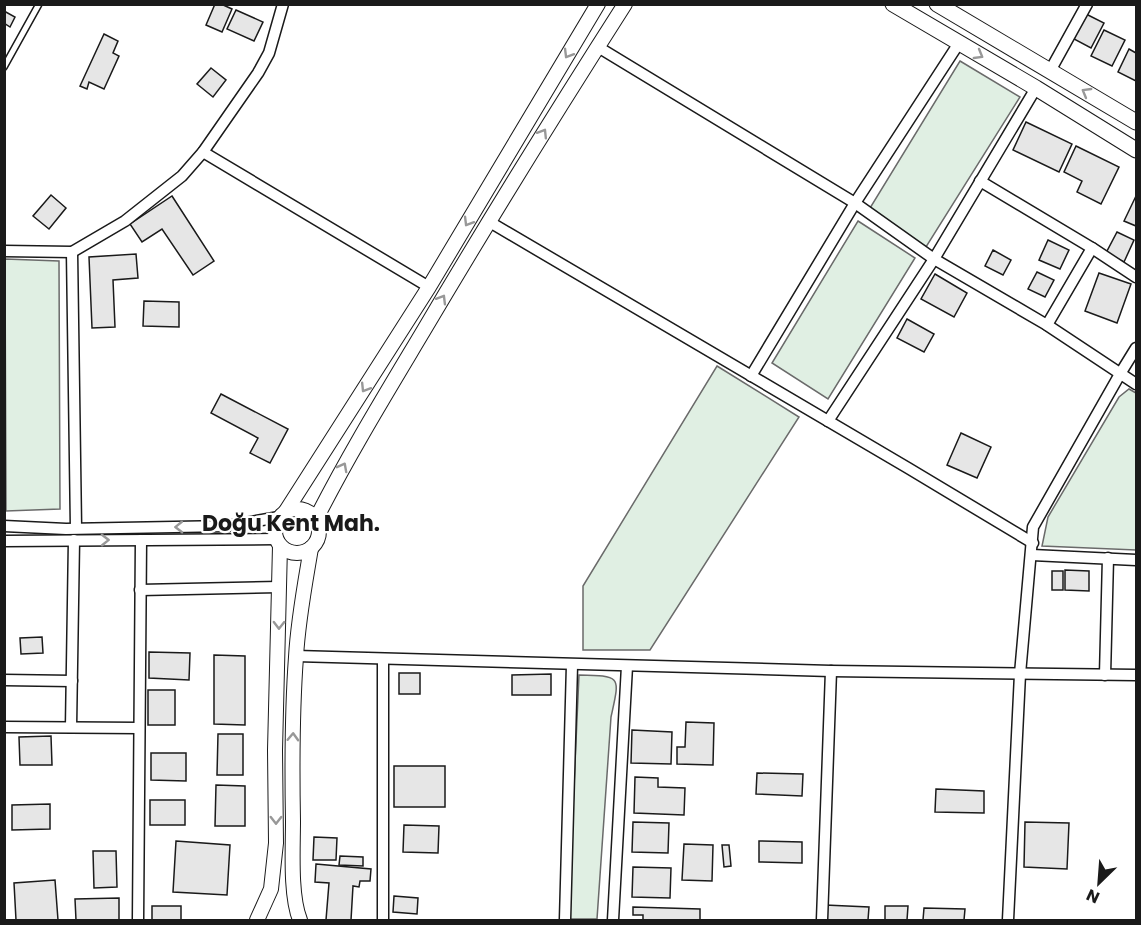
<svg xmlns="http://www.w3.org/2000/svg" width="1141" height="925" viewBox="0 0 1141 925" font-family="Poppins,sans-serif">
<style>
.green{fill:#e0efe3;stroke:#6a6a6a;stroke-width:1.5}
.building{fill:#e6e6e6;stroke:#1a1a1a;stroke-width:1.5}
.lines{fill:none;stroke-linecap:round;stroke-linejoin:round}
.service-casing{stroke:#1a1a1a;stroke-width:8}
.minor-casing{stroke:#1a1a1a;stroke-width:13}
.tertiary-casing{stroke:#1a1a1a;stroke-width:16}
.secondary-casing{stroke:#1a1a1a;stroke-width:17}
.service{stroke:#fff;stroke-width:5}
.minor{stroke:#fff;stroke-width:10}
.tertiary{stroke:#fff;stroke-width:14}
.secondary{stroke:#fff;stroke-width:15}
.oneway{stroke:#989898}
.labels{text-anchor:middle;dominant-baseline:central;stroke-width:4.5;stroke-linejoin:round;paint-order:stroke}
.district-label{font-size:22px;font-weight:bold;fill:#1a1a1a;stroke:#fff}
</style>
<rect width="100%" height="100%" fill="#fff"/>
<g class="green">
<polygon points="960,61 1020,97 926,247 870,208"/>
<polygon points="858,221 915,258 828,399 772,363"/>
<polygon points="5,259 59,261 60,509 6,511"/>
<polygon points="717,366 799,417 650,650 583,650 583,586"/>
<polygon points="1129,389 1136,393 1136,550 1042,546 1048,517 1119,397"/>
<path d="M 579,675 C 622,676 620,676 611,717 L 597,919 L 568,919 Z"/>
</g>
<g class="building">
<polygon points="215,4 221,4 232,9 222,32 206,25"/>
<polygon points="236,10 263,22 254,41 227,29"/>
<polygon points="4,11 15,17 10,27 4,23"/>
<polygon points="1086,14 1104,23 1091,48 1074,39"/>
<polygon points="1104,30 1125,40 1112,66 1091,56"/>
<polygon points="104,34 118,41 113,53 119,56 104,89 89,82 87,89 80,86"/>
<polygon points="1129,49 1136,53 1136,81 1118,72"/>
<polygon points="211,68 226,80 213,97 197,84"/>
<polygon points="1026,122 1072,144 1059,172 1013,150"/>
<polygon points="1076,146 1119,167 1101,204 1077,192 1082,181 1064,172"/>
<polygon points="51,195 66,208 49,229 33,216"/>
<polygon points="172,196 214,261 193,275 162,229 142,242 130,224"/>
<polygon points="1136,196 1136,226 1124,221"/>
<polygon points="1117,232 1134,240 1124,262 1106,253"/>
<polygon points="1048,240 1069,250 1060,269 1039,260"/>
<polygon points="993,250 1011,260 1003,275 985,266"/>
<polygon points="136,254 138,278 113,280 115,327 92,328 89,257"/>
<polygon points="1037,272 1054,280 1045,297 1028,289"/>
<polygon points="1099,273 1131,284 1117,323 1085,311"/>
<polygon points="935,274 967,293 954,317 921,299"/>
<polygon points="144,301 179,302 179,327 143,326"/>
<polygon points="907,319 934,334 924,352 897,338"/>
<polygon points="221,394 288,429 270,463 250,453 258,438 211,413"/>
<polygon points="961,433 991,447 977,478 947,465"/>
<polygon points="1065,570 1089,571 1089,591 1065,590"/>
<rect x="1052" y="571" width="11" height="19"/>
<polygon points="42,637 43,653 21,654 20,638"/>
<polygon points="149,652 190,653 189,680 149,678"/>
<polygon points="214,655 245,656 245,725 214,724"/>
<rect x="399" y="673" width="21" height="21"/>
<polygon points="551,674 551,695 512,695 512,675"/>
<rect x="148" y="690" width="27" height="35"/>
<polygon points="686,722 714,723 713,765 677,764 677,747 685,747"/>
<polygon points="632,730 672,732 671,764 631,763"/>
<polygon points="218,734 243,734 243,775 217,775"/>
<polygon points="51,736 52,765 20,765 19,737"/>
<polygon points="151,753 186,753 186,781 151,780"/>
<rect x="394" y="766" width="51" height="41"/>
<polygon points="757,773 803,774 802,796 756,794"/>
<polygon points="635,777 658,778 658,787 685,788 684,815 634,813"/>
<polygon points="216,785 245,786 245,826 215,826"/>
<polygon points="936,789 984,791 984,813 935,812"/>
<rect x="150" y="800" width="35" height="25"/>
<polygon points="50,804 50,829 12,830 12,805"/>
<polygon points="633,822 669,823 668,853 632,852"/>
<polygon points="1025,822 1069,823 1067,869 1024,867"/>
<polygon points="404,825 439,826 438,853 403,852"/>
<polygon points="314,837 337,838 336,860 313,860"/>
<polygon points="176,841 230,845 227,895 173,892"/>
<polygon points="759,841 802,842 802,863 759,862"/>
<polygon points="684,844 713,845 712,881 682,880"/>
<polygon points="722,845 729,845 731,866 724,867"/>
<polygon points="93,851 116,851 117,887 94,888"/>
<polygon points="340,856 363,857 363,866 339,865"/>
<polygon points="316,864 371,869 370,881 360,881 359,887 353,886 351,920 326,920 329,883 315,882"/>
<polygon points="633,867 671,868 670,898 632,897"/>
<polygon points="55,880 58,920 16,920 14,883"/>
<polygon points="394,896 418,898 417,914 393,912"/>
<polygon points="119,898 119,920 76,920 75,899"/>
<polygon points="825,905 869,907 868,920 824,920"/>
<rect x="152" y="906" width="29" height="14"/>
<polygon points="885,906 908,906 907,920 885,920"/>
<polygon points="633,907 700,909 700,920 643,920 643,915 633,915"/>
<polygon points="924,908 965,909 964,920 923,920"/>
</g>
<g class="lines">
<defs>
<polyline id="service" points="4,67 39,4"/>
<g id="minor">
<polyline points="598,47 855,203 934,259 1047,325 1136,384"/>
<polyline points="1050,71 1087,4"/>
<polyline points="203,152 429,287"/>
<polyline points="980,181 1092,248 1136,277"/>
<polyline points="488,221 908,468 1033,543"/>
<polyline points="4,251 72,252 125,221 182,176 203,152 258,73 269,53 283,4"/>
<polyline points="72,252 76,528"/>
<polyline points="1047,325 1092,248"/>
<polyline points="751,376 855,203 959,43"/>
<polyline points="828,421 934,259 1036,88"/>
<polyline points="4,526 66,529 228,526 279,517"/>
<polyline points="4,541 276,539"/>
<polyline points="1032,555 1136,560"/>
<polyline points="140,590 279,587"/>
<polyline points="296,656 831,671 1136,675"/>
<polyline points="383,660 383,920"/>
<polyline points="1105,675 1108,558"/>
<polyline points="4,680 72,681"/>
<polyline points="4,727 139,728"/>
<polyline points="71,727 74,540"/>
<polyline points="138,920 141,540"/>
<polyline points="565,920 572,665"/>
<polyline points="613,920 627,666"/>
<polyline points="822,920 831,671"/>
<polyline points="1008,920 1020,674 1033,527 1120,374 1136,348"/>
</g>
<g id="tertiary">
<circle cx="297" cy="531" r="22"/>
<polyline points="286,511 429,287 598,4"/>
<path d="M 316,519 C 349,454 387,392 424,330 C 489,220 556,112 625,4"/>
<polyline points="257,920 271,889 276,843 275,750 280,546"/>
<path d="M 300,920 C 290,895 293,849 293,821 C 292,766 292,711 296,657 C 298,620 305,584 311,548"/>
</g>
<g id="secondary">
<polyline points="893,4 1036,88 1136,150"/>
<polyline points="937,4 1136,122"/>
</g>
</defs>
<use href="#service" class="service-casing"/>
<use href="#minor" class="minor-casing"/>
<use href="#tertiary" class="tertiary-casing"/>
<use href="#secondary" class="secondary-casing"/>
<use href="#service" class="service"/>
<use href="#minor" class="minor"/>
<use href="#tertiary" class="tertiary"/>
<use href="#secondary" class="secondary"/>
</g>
<defs><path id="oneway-chevron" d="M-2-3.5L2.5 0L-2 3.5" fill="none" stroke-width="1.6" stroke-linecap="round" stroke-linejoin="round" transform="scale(1.5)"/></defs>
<g class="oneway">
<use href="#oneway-chevron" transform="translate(568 54) rotate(121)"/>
<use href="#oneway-chevron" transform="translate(979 55) rotate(30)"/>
<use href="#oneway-chevron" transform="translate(1086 92) rotate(-150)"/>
<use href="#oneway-chevron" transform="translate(543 133) rotate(-58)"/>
<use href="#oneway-chevron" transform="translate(468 222) rotate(121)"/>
<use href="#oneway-chevron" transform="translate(442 299) rotate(-59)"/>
<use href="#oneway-chevron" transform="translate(365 388) rotate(122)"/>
<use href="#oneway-chevron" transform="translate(343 467) rotate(-62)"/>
<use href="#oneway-chevron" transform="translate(179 527) rotate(179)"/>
<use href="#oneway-chevron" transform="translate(105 540) rotate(-1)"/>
<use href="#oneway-chevron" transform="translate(279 625) rotate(91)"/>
<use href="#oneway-chevron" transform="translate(293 737) rotate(-88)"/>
<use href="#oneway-chevron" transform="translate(276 820) rotate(90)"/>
</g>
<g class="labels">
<g class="district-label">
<text x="291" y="523">Doğu Kent Mah.</text>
</g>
</g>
<rect width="1141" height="925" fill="none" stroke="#1a1a1a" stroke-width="12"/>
<g transform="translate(1099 883) rotate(205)" stroke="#ffffff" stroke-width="4.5" paint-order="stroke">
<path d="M0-4.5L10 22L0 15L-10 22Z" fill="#1a1a1a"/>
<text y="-9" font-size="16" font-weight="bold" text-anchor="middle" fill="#1a1a1a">N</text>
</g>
</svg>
